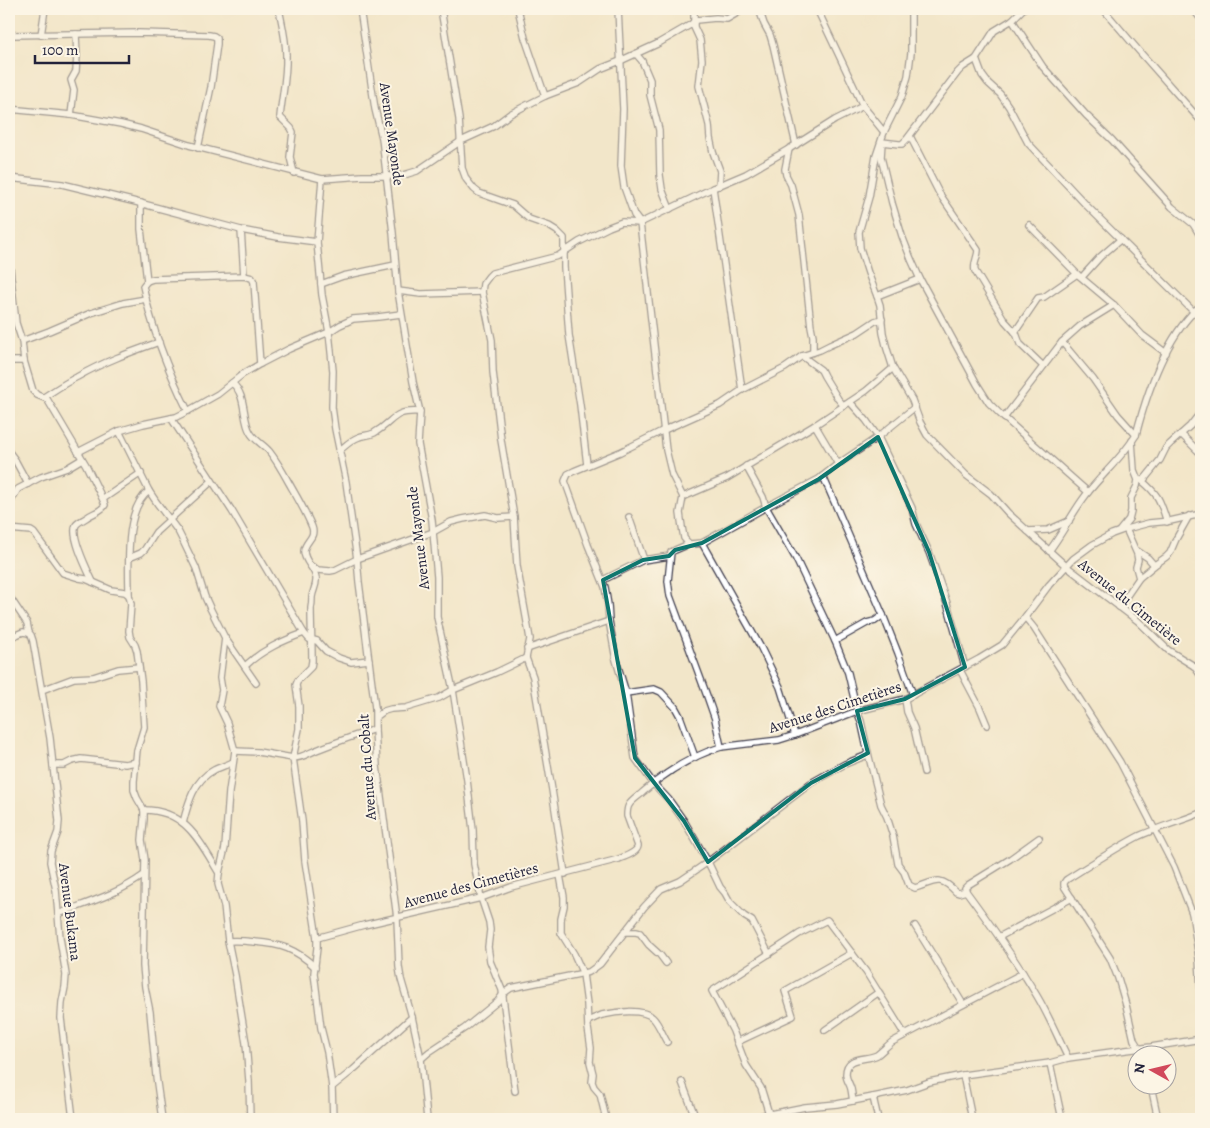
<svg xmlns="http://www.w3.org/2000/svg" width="1210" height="1128" viewBox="0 0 1210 1128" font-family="Alegreya,serif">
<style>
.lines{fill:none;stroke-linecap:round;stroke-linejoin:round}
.minor-casing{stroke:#413f50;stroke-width:8}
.minor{stroke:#fff;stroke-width:5.5}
.marked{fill:none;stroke:#0f766e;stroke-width:4;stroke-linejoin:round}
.labels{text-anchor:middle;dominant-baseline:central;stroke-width:4;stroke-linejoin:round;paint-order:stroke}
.street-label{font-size:15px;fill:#22223b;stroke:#fcf5e5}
</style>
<rect width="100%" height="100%" fill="#fcf5e5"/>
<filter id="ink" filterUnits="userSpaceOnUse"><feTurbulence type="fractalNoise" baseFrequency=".02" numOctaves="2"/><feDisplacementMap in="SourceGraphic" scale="10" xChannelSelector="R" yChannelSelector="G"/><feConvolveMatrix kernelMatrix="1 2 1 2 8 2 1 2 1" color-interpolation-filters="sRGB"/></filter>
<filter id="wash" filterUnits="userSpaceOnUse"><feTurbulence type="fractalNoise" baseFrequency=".0096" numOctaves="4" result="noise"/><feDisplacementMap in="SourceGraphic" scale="20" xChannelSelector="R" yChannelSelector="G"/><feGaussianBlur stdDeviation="1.12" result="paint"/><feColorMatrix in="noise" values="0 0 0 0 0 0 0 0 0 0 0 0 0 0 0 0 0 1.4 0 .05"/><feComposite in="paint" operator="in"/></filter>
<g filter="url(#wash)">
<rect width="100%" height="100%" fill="#f2e6c9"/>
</g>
<g filter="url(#ink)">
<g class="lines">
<defs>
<g id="minor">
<path d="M 279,9 C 282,24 286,39 286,55 C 287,76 282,96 280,117 L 291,128 L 293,132 L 290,157 L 294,173"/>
<polyline points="360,9 375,109 382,138 393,233 398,291 413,382 420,412 418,444 432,520 437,577 437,617 453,690 467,780 473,830 474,864 481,898 489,922 490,930 488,947 490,961 502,990 515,1091"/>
<polyline points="441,9 459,119 462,168 466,179 474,189 479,193 513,205 529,219 549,226 557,231 564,238 564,267 569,335 580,405 587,465"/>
<polyline points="518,9 525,38 545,96"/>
<polyline points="694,9 694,27 700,40 702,60 699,86 709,125 710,138 713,152 720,171 719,186"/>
<polyline points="759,9 764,24 770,35 773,45 796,145"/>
<polyline points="817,9 863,106 884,132"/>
<polyline points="911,9 911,53 908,76 902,96 884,132 876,156 869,197 859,232 860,248 868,273 877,296 880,305 883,333 887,349 893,368 912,400 920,422 927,435 966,475 991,494 1008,513 1066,566 1138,621 1168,650 1194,666 1201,676"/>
<polyline points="1023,9 1012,20 994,31 976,59 963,67 958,72 907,139 902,144 899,144 882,142 881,157 892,203 902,236 911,259 920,279 977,384 989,403 1000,414 1088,492"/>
<polyline points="1103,9 1139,51 1201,121"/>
<polyline points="1193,9 1201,19"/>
<polyline points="1012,20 1043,67 1086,115 1112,140 1172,207 1193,224 1201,237"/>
<polyline points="9,35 139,33 209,35 214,36 217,38 217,44 211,87 198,148"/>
<polyline points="41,35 45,9"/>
<polyline points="636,54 642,61 650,80 650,95 659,130 660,175 662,189 670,209"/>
<polyline points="976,59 982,75 988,83 1000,94 1009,107 1028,143 1087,206 1194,312"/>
<polyline points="9,109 71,115 121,124 141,129 189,145 322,179 362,176 399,176 407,174 417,171 461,141 494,126 510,114 527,105 545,96 579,83 600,69 620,61 657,44 690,25 696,20 716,18 727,19 744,9"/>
<polyline points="71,115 74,90 71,80 76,71 77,56 76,34"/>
<path d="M 910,136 L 939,193 L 978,250 C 978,258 973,262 975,271 L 1005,321 L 1016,333 L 1020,344 L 1043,366"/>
<polyline points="789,149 785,169 786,175 791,185 799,215 811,326 813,336 813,352"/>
<polyline points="9,178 62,184 132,201 241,230 278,237 317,242"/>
<polyline points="322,179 317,242 322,295 329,332 333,371 332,407 335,429 346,482 357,559 359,582 375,708 375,729 377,766 397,918 399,967 401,979 412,1017 421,1059 427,1119"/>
<polyline points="713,188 742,390"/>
<path d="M 141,203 L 141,229 L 147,281 L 143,286 C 152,329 168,371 188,411"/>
<polyline points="1029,225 1077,274 1114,305 1142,335 1166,353"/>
<polyline points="241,230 244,276"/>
<path d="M 9,259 L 16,323 L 22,341 L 24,361 L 33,391 L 37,395 L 47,399 L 86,465 L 104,502 L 105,505 C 101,512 92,513 86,518 C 83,520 78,522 76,525 C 70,536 88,571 93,582"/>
<polyline points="1082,277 1100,257 1121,239"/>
<polyline points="147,281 153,279 244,276 252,278 254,282 260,364"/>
<polyline points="321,284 343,276 395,265"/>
<polyline points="398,291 421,294 482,292"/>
<polyline points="877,296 920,279"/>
<polyline points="1015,332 1038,298 1044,297 1077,274"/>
<polyline points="22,341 49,331 91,313 123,303 146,299"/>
<polyline points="1062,342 1093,379 1118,415 1136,435"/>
<polyline points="802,356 821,370 824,376 838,399 844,406"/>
<polyline points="9,361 24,361"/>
<path d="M 232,383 C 247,395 242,419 250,432 C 254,440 263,444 269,451 C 277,461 283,472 289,483 C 297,497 306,512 312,527 C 316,538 305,541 304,551 C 304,562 315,568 316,578 C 317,585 313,590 312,597 C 312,600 312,604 311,608 C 311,626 312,644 312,661 L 311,667 L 298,680 L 296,685 L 299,706 L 299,729 L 293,758 L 302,821 L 305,861 L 317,938 L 317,948 L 314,973 L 321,1028 L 327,1052 L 332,1087 L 333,1119"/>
<path d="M 44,397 C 55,390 65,383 77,377 C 103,362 131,352 159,342"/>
<polyline points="850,402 866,420 878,437 912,508 916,524 929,552 947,603 965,667"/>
<polyline points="171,418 232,511 304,633 309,639 317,641 326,651 339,658 351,662 369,660"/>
<polyline points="1004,418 1062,342 1080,326 1114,305"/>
<polyline points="119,431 149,491 157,503 178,531 183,541 196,568 205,597 210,608 225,638 256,683"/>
<polyline points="1181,434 1201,454"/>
<path d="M 339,451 C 345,446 352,439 359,437 C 364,435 368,436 374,433 C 395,421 392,410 420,412"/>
<polyline points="9,452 15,460 28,484"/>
<polyline points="78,452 119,431 143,424 176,417 188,411 218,394 243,374 260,364 289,349 329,332 340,325 353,319 378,317 401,314"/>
<polyline points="838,464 878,437 915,407"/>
<polyline points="746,466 763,497 766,507 819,479 838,464 815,425"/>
<polyline points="823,476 883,615"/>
<path d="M 1141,480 C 1159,495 1160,500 1167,522"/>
<polyline points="1143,481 1160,460 1166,448 1170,444 1190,426 1201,412"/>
<polyline points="683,497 727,478 815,425 866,391 893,368"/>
<polyline points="103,499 141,473"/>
<polyline points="9,504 18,489 41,477 67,468 82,459"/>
<polyline points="629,517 644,560"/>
<polyline points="9,529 31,531 34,533 63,573 79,578 86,579 111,590 125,592 129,595 131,604 129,631 130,637 135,645 137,651 141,681 144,727 137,750 134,781 134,790 137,798 144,810 144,819 142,840 145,860 143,966 145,987 150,1012 156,1076 162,1119"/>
<polyline points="1120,530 1129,519 1131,511 1131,498 1137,486 1138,480 1134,470 1132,441"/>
<polyline points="1028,531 1048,530 1069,521"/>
<polyline points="702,543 761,648 780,687 795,735"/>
<polyline points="689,544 675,550 671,552 668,581 670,596 707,696 715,719 721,747"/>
<polyline points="1136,550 1148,558 1154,565"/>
<path d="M 1049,551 C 1063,533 1072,513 1086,495 C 1102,474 1122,458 1136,435 C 1147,392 1167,334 1201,305"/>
<polyline points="129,558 141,553 145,549 156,532 212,481"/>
<polyline points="311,566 318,570 330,571 335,570 357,559 433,532 451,522 463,519 485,515 498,518 514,517"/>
<polyline points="1139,578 1156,564 1166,557 1170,553 1176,539 1189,516"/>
<polyline points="603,580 643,560 670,556"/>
<path d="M 129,595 C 129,566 124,509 149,491"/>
<polyline points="9,596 27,623 29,633 31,635 33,641 50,738 59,821 58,832 51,851 50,862 56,890 60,938 66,975 65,987 62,1002 61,1018 73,1119"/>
<polyline points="1119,607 1139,578 1136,567 1138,560 1137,554 1126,529"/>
<polyline points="1025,617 1034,628 1120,762 1174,867 1192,913 1199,959 1201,991"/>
<polyline points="9,638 23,632 29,633"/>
<polyline points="225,638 220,678 222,690 219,706 227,723 235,751 229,792 225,848 219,873 218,884 224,906 228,941 235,975 246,1043 249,1081 250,1119"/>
<polyline points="835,641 867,623 875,621 883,615 898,653 913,695"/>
<polyline points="527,649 609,621"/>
<path d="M 245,666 C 262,650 282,641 304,633"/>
<polyline points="960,670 980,708 987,725"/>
<polyline points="42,690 74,678 93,677 118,669 139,667"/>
<polyline points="626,693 654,689 661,692 675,707 680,716 695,757"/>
<polyline points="905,699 907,712 914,728 924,772"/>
<polyline points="376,717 384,711 391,709 406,708 439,698 453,690 497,672 526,658"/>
<path d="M 235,751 L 258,752 L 293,758 C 303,758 310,752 319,749 C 337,742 356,735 375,729"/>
<path d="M 868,753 L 881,805 L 887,817 L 893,836 L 898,864 L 904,872 L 909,885 L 915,888 C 935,882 939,874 956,892 L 959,893 L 966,891"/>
<polyline points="53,765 64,765 72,761 81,759 125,764 136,762"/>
<path d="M 144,810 C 186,810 200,842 219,873"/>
<path d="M 183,823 C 188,803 194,780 214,770 C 220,767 227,765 233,762"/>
<polyline points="565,874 552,790 533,677 526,658 530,639 529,633 517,566 514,517 501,440 493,372 492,340 482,292 483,284 489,276 492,273 558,256 579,242 609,227 622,222 640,223 713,188 746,174 789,149 835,120 863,106"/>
<polyline points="560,875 564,897 564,906 561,919 561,933 574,954 583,974 587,1004 588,1028 591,1048 590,1062 593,1074 592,1082 594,1087 600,1094 606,1119"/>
<path d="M 966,891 C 991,925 1016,960 1037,996 C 1049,1016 1058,1038 1068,1058"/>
<polyline points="966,891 965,888 968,885 1010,859 1039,838"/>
<polyline points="1192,913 1201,909"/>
<path d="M 58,914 C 87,903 118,894 144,875"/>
<polyline points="915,926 963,1004"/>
<polyline points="625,932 636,932 640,933 649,945 660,955 666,963"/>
<polyline points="999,937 1072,898"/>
<path d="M 317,938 L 364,925 L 481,898 L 511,887 L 619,859 C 626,856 637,853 638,846 L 627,816 C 627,812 627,808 629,805 C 632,800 639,796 643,792 C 666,772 691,756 721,747 L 779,740 L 795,735 L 857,711 L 905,699 L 979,659 L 1002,645 L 1025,617 L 1049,585 L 1073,559 L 1092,545 L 1112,534 L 1126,529 L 1149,523 L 1170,521 L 1201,514"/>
<path d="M 228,941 C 237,940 246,941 255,942 C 281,944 296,949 315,967"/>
<polyline points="769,954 752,921 744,916 730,902 725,893 720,887 708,862 684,821 669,800 653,783 635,758 626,693 616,660 609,621 608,605 605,587 588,545 565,481 568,474 574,471 620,452 664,430 720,405 742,390 785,368 802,356 820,350 830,345 857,333 875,321 882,319"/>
<path d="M 588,1021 C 592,1019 597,1017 602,1015 C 615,1012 643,1008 653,1018 C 659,1024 662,1034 667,1042"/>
<polyline points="825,1030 879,992"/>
<polyline points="737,1042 793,1016 785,991 852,953"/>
<path d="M 1144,1056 L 1134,1040 L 1126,1005 L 1118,978 L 1110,958 L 1064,886 L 1064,883 L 1066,880 C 1090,865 1114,849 1139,836 C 1159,827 1181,821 1201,813"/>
<polyline points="421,1059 429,1052 465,1028 498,1001 504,993 511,988 589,972 600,964 644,907 661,889 680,881 708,862 811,783 845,764 865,756 868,753 861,721 857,711 848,673 835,641 796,559 766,507 702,543 689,544 684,538 682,527 680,513 683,497 672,475 666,450 640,223 634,215 624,187 621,166 623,109 618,9"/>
<polyline points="1050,1063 1062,1119"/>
<polyline points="963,1075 972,1119"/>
<polyline points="682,1082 696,1119"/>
<polyline points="1151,1086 1158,1119"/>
<polyline points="332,1087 353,1070 412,1017"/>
<polyline points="873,1097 878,1119"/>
<path d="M 853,1101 C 852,1097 852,1093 851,1089 C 850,1084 846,1080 846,1074 C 846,1055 866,1061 877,1055 C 882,1051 887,1046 892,1042 L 1023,973"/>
<polyline points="769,1114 761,1088 746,1065 733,1031 712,991 799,934 827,920 866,972 905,1035"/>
<polyline points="745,1119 805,1107 837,1104 873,1097 907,1090 929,1082 963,1075 1050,1063 1068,1058 1126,1050 1151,1047 1201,1039"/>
</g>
</defs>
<use href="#minor" class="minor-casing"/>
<use href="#minor" class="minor"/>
</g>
</g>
<path d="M0 0H1210V1128H0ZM 878,437 L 929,552 L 965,667 L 905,699 L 857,711 L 868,753 L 811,783 L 708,862 L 684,821 L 635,758 L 603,580 L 643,560 L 669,556 L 675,550 L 702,543 L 819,479 Z" fill="#f2e6c9" fill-opacity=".55" fill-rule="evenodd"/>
<path class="marked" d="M 878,437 L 929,552 L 965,667 L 905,699 L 857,711 L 868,753 L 811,783 L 708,862 L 684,821 L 635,758 L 603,580 L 643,560 L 669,556 L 675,550 L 702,543 L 819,479 Z"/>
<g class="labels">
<g class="street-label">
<text transform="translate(392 134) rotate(82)">Avenue Mayonde</text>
<text transform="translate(418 538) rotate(-97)">Avenue Mayonde</text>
<text transform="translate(1130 602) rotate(39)">Avenue du Cimetière</text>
<text transform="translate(835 707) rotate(-18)">Avenue des Cimetières</text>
<text transform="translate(367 767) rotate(-94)">Avenue du Cobalt</text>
<text transform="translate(471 885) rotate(-15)">Avenue des Cimetières</text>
<text transform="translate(70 912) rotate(83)">Avenue Bukama</text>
</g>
</g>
<rect width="1210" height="1128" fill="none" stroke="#fcf5e5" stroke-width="30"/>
<g transform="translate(1152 1070) rotate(278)"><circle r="24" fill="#fcf5e5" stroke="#a5a1a1"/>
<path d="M0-4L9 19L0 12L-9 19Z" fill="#d1495b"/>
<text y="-8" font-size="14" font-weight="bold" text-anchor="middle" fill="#22223b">N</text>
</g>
<path d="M35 55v8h94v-8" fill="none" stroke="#22223b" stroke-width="2.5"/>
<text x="42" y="55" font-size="15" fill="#22223b" stroke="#fcf5e5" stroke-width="4" paint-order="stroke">100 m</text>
</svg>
